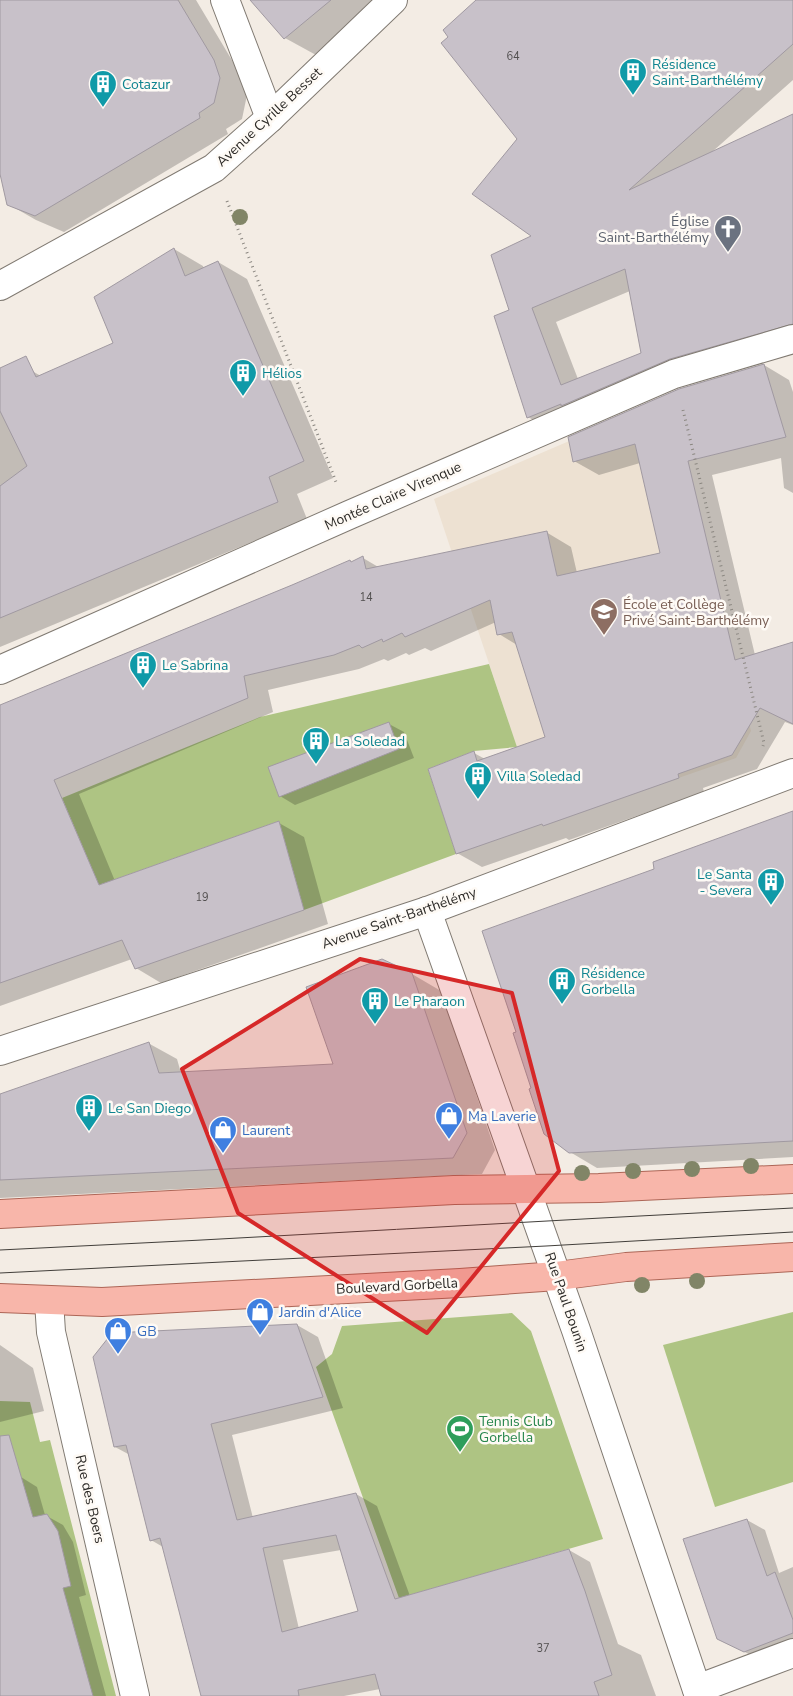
<svg xmlns="http://www.w3.org/2000/svg" width="793" height="1696" viewBox="0 0 793 1696" font-family="'Nunito Sans',sans-serif">
<style>
.built{fill:#ede1d2}
.green{fill:#aec483}
.shadow{fill:#0003;fill-rule:evenodd}
.building{fill:#c8c1c9;stroke:#a099a1;fill-rule:evenodd}
.lines{fill:none;stroke-linecap:round;stroke-linejoin:round}
.minor-casing{stroke:#807a72;stroke-width:30}
.tertiary-casing{stroke:#807a72;stroke-width:30}
.primary-casing{stroke:#ad6657;stroke-width:30}
.path{stroke:#8b8781;stroke-width:3;stroke-dasharray:1 4;stroke-linecap:butt}
.minor{stroke:#fff;stroke-width:28}
.tertiary{stroke:#fff;stroke-width:28}
.primary{stroke:#f8b6aa;stroke-width:28}
.tram{stroke:#423f3b;stroke-width:1}
.tree{fill:#818567}
.marked{fill:#d62828;fill-opacity:0.2;stroke:#d62828;stroke-width:4;stroke-linejoin:round}
.labels{text-anchor:middle;dominant-baseline:central;stroke-width:5;stroke-linejoin:round;paint-order:stroke}
.number-label{font-size:11px;fill:#535050}
.culture-label{font-size:14px;fill:#0d838f;stroke:#fefaf5;text-anchor:start}
.street-label{font-size:14px;fill:#2c2a27;stroke:#fefaf5}
.worship-label{font-size:14px;fill:#5b616d;stroke:#fefaf5;text-anchor:end}
.education-label{font-size:14px;fill:#785e54;stroke:#fefaf5;text-anchor:start}
.shop-label{font-size:14px;fill:#366cbe;stroke:#fefaf5;text-anchor:start}
.leisure-label{font-size:14px;fill:#27864d;stroke:#fefaf5;text-anchor:start}
</style>
<rect width="100%" height="100%" fill="#f3ece4"/>
<polygon class="built" points="672,397 751,731 736,758 543,825 434,499"/>
<g class="green">
<polygon points="489,664 517,747 474,751 428,769 456,854 304,910 279,821 99,885 62,798 260,717"/>
<polygon points="793,1312 793,1482 715,1507 663,1345"/>
<polygon points="512,1313 531,1331 603,1539 399,1598 316,1367 332,1354 342,1326"/>
<polygon points="0,1401 30,1402 40,1442 50,1440 116,1696 0,1696"/>
</g>
<g class="shadow">
<polygon points="0,0 196,0 242,77 247,95 242,119 226,129 228,134 64,232 36,220 8,204 0,169"/>
<polygon points="251,0 383,0 316,55 285,38"/>
<path d="M 478,0 L 793,0 L 793,80 L 712,152 L 793,115 L 793,344 L 552,431 L 528,417 L 511,311 L 533,237 L 519,139 ZM 630,291 L 642,354 L 578,379 L 556,322 Z"/>
<polygon points="174,249 203,266 204,269 218,262 247,279 333,478 297,494 307,519 0,647 0,383 32,371 41,376 115,344"/>
<polygon points="764,365 789,380 793,392 793,493 784,488 781,458 712,475 755,655 793,644 793,725 785,722 757,769 703,788 704,792 569,840 566,838 482,867 457,853 474,753 485,759 546,738 517,645 499,634 496,622 431,651 425,648 409,655 406,653 388,661 384,659 359,669 268,690 273,712 79,794 115,881 279,823 304,837 328,924 161,983 136,968 132,959 0,1006 0,707 363,558 380,568 546,532 571,547 577,573 661,554 640,463 599,475 574,461"/>
<polygon points="389,724 404,732 414,758 295,805 280,796"/>
<polygon points="793,813 793,1157 597,1168 570,1152 532,1089 517,1032 656,870"/>
<polygon points="412,974 441,991 495,1150 482,1174 0,1198 0,1095 148,1043 177,1059 181,1073 335,1065"/>
<path d="M 297,1325 L 318,1337 L 343,1408 L 232,1435 L 253,1518 L 356,1494 L 377,1506 L 410,1596 L 569,1550 L 590,1562 L 618,1644 L 641,1655 L 656,1696 L 382,1696 L 380,1689 L 344,1696 L 202,1696 L 163,1547 L 151,1540 L 130,1455 L 115,1447 ZM 341,1550 L 359,1612 L 299,1629 L 283,1560 Z"/>
<polygon points="0,1345 33,1368 44,1411 0,1422"/>
<polygon points="21,1477 37,1487 45,1515 63,1525 73,1542 86,1595 79,1597 106,1696 0,1696 0,1483"/>
<polygon points="747,1520 765,1530 779,1573 793,1567 793,1649 762,1661 718,1638"/>
</g>
<g class="building">
<polygon points="0,0 178,0 214,60 220,78 214,103 199,113 200,118 35,216 7,205 0,174"/>
<polygon points="250,0 331,0 284,39"/>
<path d="M 476,0 L 793,0 L 793,44 L 629,190 L 793,114 L 793,324 L 670,359 L 561,406 L 561,404 L 527,418 L 494,316 L 509,310 L 491,255 L 531,236 L 472,194 L 517,139 L 441,43 L 448,37 L 443,30 ZM 625,269 L 641,353 L 561,385 L 532,308 Z"/>
<polygon points="174,248 185,276 218,261 304,461 269,477 278,502 0,618 0,486 27,466 0,411 0,368 26,356 36,377 113,343 94,297"/>
<polygon points="764,364 786,437 688,461 735,660 793,642 793,724 760,708 732,755 678,774 679,778 543,826 542,824 456,854 428,769 474,751 477,761 545,737 512,632 497,635 490,600 405,637 402,633 383,642 382,639 362,648 359,645 334,655 244,676 248,698 54,780 99,885 279,821 304,910 135,969 122,940 0,983 0,705 292,585 350,560 351,562 363,556 366,569 547,531 557,576 660,553 635,444 573,462 568,437 679,389"/>
<polygon points="389,722 399,749 279,797 268,767"/>
<polygon points="793,811 793,1141 569,1153 544,1134 529,1089 531,1088 513,1033 516,1032 482,931 654,869 653,862"/>
<polygon points="382,959 412,973 467,1133 453,1158 0,1180 0,1094 149,1042 159,1073 333,1064 306,987"/>
<path d="M 297,1324 L 323,1397 L 211,1424 L 237,1520 L 356,1493 L 395,1599 L 569,1549 L 585,1591 L 612,1675 L 594,1682 L 599,1696 L 381,1696 L 375,1674 L 298,1690 L 299,1696 L 201,1696 L 160,1538 L 150,1541 L 126,1445 L 114,1447 L 93,1357 L 112,1333 ZM 336,1535 L 358,1611 L 282,1632 L 263,1548 Z"/>
<polygon points="9,1435 33,1517 47,1514 58,1531 71,1586 63,1588 93,1696 0,1696 0,1436"/>
<polygon points="747,1519 767,1576 775,1572 793,1620 793,1633 744,1652 717,1639 683,1539"/>
</g>
<g class="lines">
<defs>
<g id="minor">
<polyline points="225,0 270,118"/>
<polyline points="0,670 349,515 674,374 793,339"/>
<polyline points="427,911 576,1330 699,1696"/>
<polyline points="0,1051 427,911 793,773"/>
<polyline points="49,1301 51,1332 135,1696"/>
<polyline points="697,1689 793,1653"/>
</g>
<polyline id="tertiary" points="0,286 214,168 270,118 393,0"/>
<g id="primary">
<polyline points="0,1214 454,1190 599,1188 793,1179"/>
<polyline points="0,1298 102,1302 460,1283 557,1276 626,1267 793,1257"/>
</g>
</defs>
<use href="#minor" class="minor-casing"/>
<use href="#tertiary" class="tertiary-casing"/>
<use href="#primary" class="primary-casing"/>
<g class="path">
<polyline points="227,201 336,482"/>
<polyline points="683,410 764,743 763,746"/>
</g>
<use href="#minor" class="minor"/>
<use href="#tertiary" class="tertiary"/>
<use href="#primary" class="primary"/>
<g class="tram">
<path d="M 0,1250 C 264,1238 529,1221 793,1208"/>
<polyline points="0,1273 546,1246 793,1232"/>
</g>
</g>
<g class="tree">
<circle cx="240" cy="217" r="8"/>
<circle cx="751" cy="1166" r="8"/>
<circle cx="692" cy="1169" r="8"/>
<circle cx="633" cy="1171" r="8"/>
<circle cx="582" cy="1173" r="8"/>
<circle cx="697" cy="1281" r="8"/>
<circle cx="642" cy="1285" r="8"/>
</g>
<path class="marked" d="M 360,959 L 512,993 L 559,1171 L 427,1333 L 238,1213 L 182,1069 Z"/>
<defs>
<symbol id="building-pin" viewBox="-11 -11 22 30"><path d="M0 17L-7.5 6A9.5 9.5 0 1 1 7.5 6Z" fill="#0f9aa8" stroke="#fefaf5"/><path d="M-4-6H4V6H1V3H-1V6H-4ZM-2.5-4.3h1.7v1.8h-1.7ZM.8-4.3h1.7v1.8H.8ZM-2.5-1h1.7V.8h-1.7ZM.8-1h1.7V.8H.8Z" fill="#fff"/></symbol>
<symbol id="church-pin" viewBox="-11 -11 22 30"><path d="M0 17L-7.5 6A9.5 9.5 0 1 1 7.5 6Z" fill="#6b7280" stroke="#fefaf5"/><path d="M-1.2-6h2.4v3.5h3.3v2.4h-3.3V6h-2.4V-.1h-3.3v-2.4h3.3Z" fill="#fff"/></symbol>
<symbol id="school-pin" viewBox="-11 -11 22 30"><path d="M0 17L-7.5 6A9.5 9.5 0 1 1 7.5 6Z" fill="#8d6e63" stroke="#fefaf5"/><path d="M0-5L7-2L0 1L-7-2ZM-4 1L0 2.5L4 1V4Q0 6-4 4Z" fill="#fff"/></symbol>
<symbol id="shop-pin" viewBox="-11 -11 22 30"><path d="M0 17L-7.5 6A9.5 9.5 0 1 1 7.5 6Z" fill="#3f7fe0" stroke="#fefaf5"/><path d="M-5-2.5h2.3a2.7 3.5 0 0 1 5.4 0H5L5.5 6h-11ZM-1.5-2.5h3a1.5 2.3 0 0 0-3 0Z" fill="#fff"/></symbol>
<symbol id="stadium-pin" viewBox="-11 -11 22 30"><path d="M0 17L-7.5 6A9.5 9.5 0 1 1 7.5 6Z" fill="#2e9e5b" stroke="#fefaf5"/><path d="M0-5a6.5 5 0 1 0 0 10a6.5 5 0 1 0 0-10ZM-3.5-1.8h7v3.6h-7Z" fill="#fff"/></symbol>
</defs>
<g fill-rule="evenodd">
<use href="#building-pin" x="617" y="56" width="32" height="43"/>
<use href="#building-pin" x="87" y="68" width="32" height="43"/>
<use href="#church-pin" x="712" y="213" width="32" height="43"/>
<use href="#building-pin" x="227" y="357" width="32" height="43"/>
<use href="#school-pin" x="588" y="596" width="32" height="43"/>
<use href="#building-pin" x="127" y="649" width="32" height="43"/>
<use href="#building-pin" x="300" y="725" width="32" height="43"/>
<use href="#building-pin" x="462" y="760" width="32" height="43"/>
<use href="#building-pin" x="755" y="866" width="32" height="43"/>
<use href="#building-pin" x="546" y="965" width="32" height="43"/>
<use href="#building-pin" x="359" y="985" width="32" height="43"/>
<use href="#building-pin" x="73" y="1092" width="32" height="43"/>
<use href="#shop-pin" x="433" y="1100" width="32" height="43"/>
<use href="#shop-pin" x="207" y="1114" width="32" height="43"/>
<use href="#shop-pin" x="244" y="1296" width="32" height="43"/>
<use href="#shop-pin" x="102" y="1315" width="32" height="43"/>
<use href="#stadium-pin" x="444" y="1413" width="32" height="43"/>
</g>
<g class="labels">
<g class="number-label">
<text x="513" y="56">64</text>
<text x="366" y="597">14</text>
<text x="202" y="897">19</text>
<text x="543" y="1648">37</text>
</g>
<g class="culture-label">
<text x="652" y="64">Résidence<tspan x="652" dy="16">Saint-Barthélémy</tspan></text>
<text x="122" y="84">Cotazur</text>
<text x="262" y="373">Hélios</text>
<text x="162" y="665">Le Sabrina</text>
<text x="335" y="741">La Soledad</text>
<text x="497" y="776">Villa Soledad</text>
<text x="752" y="874" text-anchor="end">Le Santa<tspan x="752" dy="16">- Severa</tspan></text>
<text x="581" y="973">Résidence<tspan x="581" dy="16">Gorbella</tspan></text>
<text x="394" y="1001">Le Pharaon</text>
<text x="108" y="1108">Le San Diego</text>
</g>
<g class="street-label">
<text transform="translate(269 117) rotate(-43)">Avenue Cyrille Besset</text>
<text transform="translate(393 496) rotate(-24)">Montée Claire Virenque</text>
<text transform="translate(399 918) rotate(-19)">Avenue Saint-Barthélémy</text>
<text transform="translate(397 1286) rotate(-3)">Boulevard Gorbella</text>
<text transform="translate(566 1302) rotate(71)">Rue Paul Bounin</text>
<text transform="translate(90 1499) rotate(77)">Rue des Boers</text>
</g>
<g class="worship-label">
<text x="709" y="221">Église<tspan x="709" dy="16">Saint-Barthélémy</tspan></text>
</g>
<g class="education-label">
<text x="623" y="604">École et Collège<tspan x="623" dy="16">Privé Saint-Barthélémy</tspan></text>
</g>
<g class="shop-label">
<text x="468" y="1116">Ma Laverie</text>
<text x="242" y="1130">Laurent</text>
<text x="279" y="1312">Jardin d'Alice</text>
<text x="137" y="1331">GB</text>
</g>
<g class="leisure-label">
<text x="479" y="1421">Tennis Club<tspan x="479" dy="16">Gorbella</tspan></text>
</g>
</g>
</svg>
